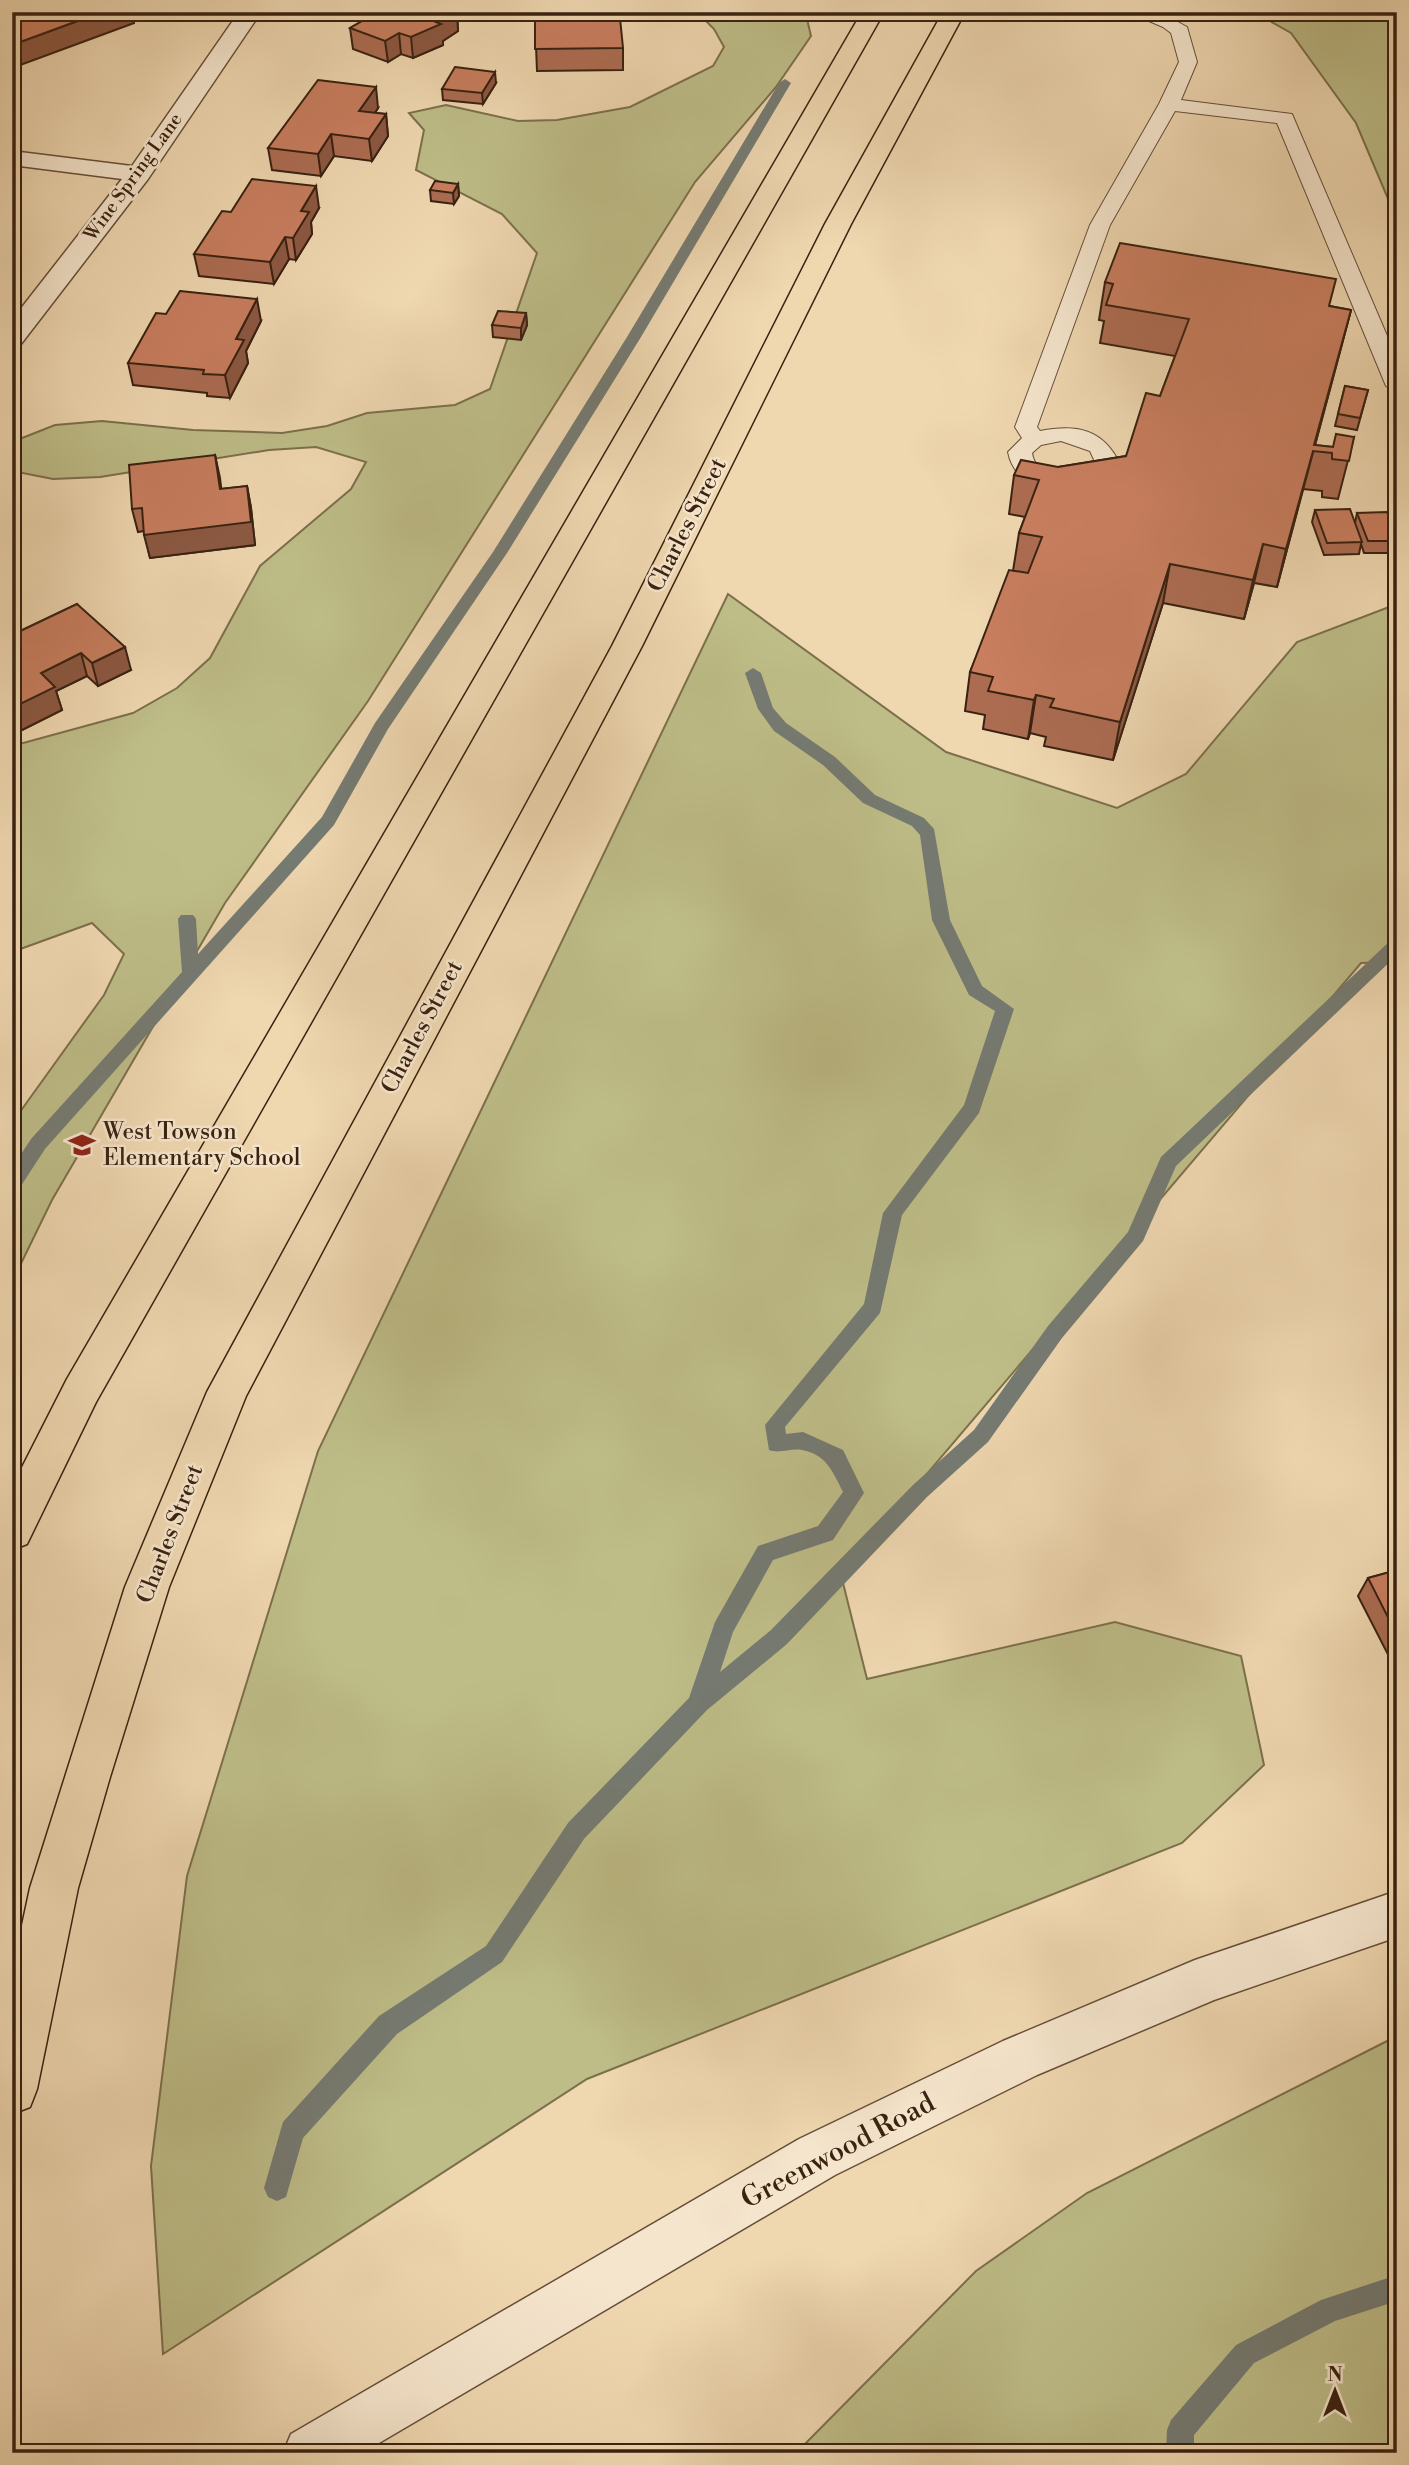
<svg xmlns="http://www.w3.org/2000/svg" width="1409" height="2465" viewBox="0 0 1409 2465" font-family="'Libre Bodoni',serif">
<style>
.green{fill:#bebd88;stroke:#7c704c;stroke-width:2}
.lines{fill:none;stroke-linecap:round;stroke-linejoin:round}
.stream{fill:#757b73;fill-rule:evenodd}
.lane-casing{stroke:#664f39;stroke-width:2}
.street-casing{stroke:#664f39;stroke-width:3}
.primary-casing{stroke:#392211;stroke-width:3}
.lane{fill:#f5e5cc;fill-rule:evenodd}
.street{fill:#f5e5cc;fill-rule:evenodd}
.primary{fill:#efd7b0;fill-rule:evenodd}
.wall{fill:#ac6c52;stroke:#392211;stroke-width:2}
.shaded-wall{fill:#8c5842;stroke:#392211;stroke-width:2}
.building{fill:#c87e5f;stroke:#392211;stroke-width:2}
.labels{text-anchor:middle;dominant-baseline:central;stroke-width:5;stroke-linejoin:round;paint-order:stroke}
.far-street-label{font-size:19px;fill:#392211;stroke:#f5e5cc}
.street-label{font-size:23px;fill:#392211;stroke:#f5e5cc}
.poi-label{font-size:23px;fill:#392211;stroke:#f5e5cc;text-anchor:start}
.near-street-label{font-size:28px;fill:#392211;stroke:#f5e5cc}
</style>
<rect width="100%" height="100%" fill="#efd7b0"/>
<filter id="stains"><feTurbulence type="fractalNoise" baseFrequency=".00286" numOctaves="4"/><feColorMatrix values="0 0 0 0 .2 0 0 0 0 .09 0 0 0 0 .02 0 0 0 .5 -.17"/></filter>
<radialGradient id="worn" r=".72"><stop offset=".6" stop-color="#630" stop-opacity="0"/><stop offset="1" stop-color="#630" stop-opacity=".3"/></radialGradient>
<g class="green">
<polygon points="697,12 795,12 807,19 811,36 776,87 695,182 368,701 225,903 52,1200 12,1282 12,1123 104,995 124,954 92,923 12,952 12,746 133,713 177,688 210,658 260,566 351,489 366,462 316,447 269,450 100,477 53,479 12,471 12,442 55,425 102,421 193,430 282,433 327,426 367,413 455,405 490,389 537,253 502,214 416,170 424,130 409,113 446,105 518,121 557,120 630,107 713,66 724,47 714,29"/>
<polygon points="1254,12 1397,12 1397,220 1356,123 1291,33"/>
<polygon points="728,594 946,752 1117,808 1186,774 1297,642 1397,604 1397,962 1361,963 841,1575 867,1679 1115,1622 1241,1656 1264,1765 1182,1843 587,2079 163,2354 151,2166 187,1876 318,1451"/>
<polygon points="1397,2036 1397,2453 796,2453 976,2271 1087,2193"/>
</g>
<g class="lines">
<g class="stream">
<polygon points="785,79 791,83 641,337 507,553 388,729 334,825 45,1149 19,1189 12,1191 12,1168 31,1139 182,972 178,919 181,915 193,915 196,919 198,954 322,817 375,723 493,552 627,337 779,83"/>
<path d="M 753,668 L 761,673 L 773,708 L 786,723 L 835,757 L 875,795 L 924,818 L 934,829 L 950,920 L 982,986 L 1014,1009 L 979,1113 L 902,1215 L 880,1313 L 785,1427 L 786,1434 L 803,1432 L 843,1450 L 864,1493 L 833,1540 L 773,1560 L 733,1632 L 720,1672 L 771,1630 L 913,1485 L 974,1430 L 1048,1326 L 1128,1232 L 1161,1157 L 1391,940 L 1397,938 L 1397,955 L 1176,1166 L 1143,1241 L 1062,1338 L 988,1442 L 927,1497 L 787,1644 L 707,1710 L 584,1839 L 502,1962 L 397,2034 L 303,2138 L 286,2197 L 277,2201 L 268,2197 L 264,2188 L 283,2122 L 379,2016 L 486,1946 L 568,1823 L 689,1698 L 715,1622 L 758,1546 L 818,1526 L 843,1492 C 833,1472 826,1454 802,1450 C 790,1448 780,1454 769,1450 L 765,1425 L 864,1304 L 883,1213 L 964,1105 L 995,1011 L 969,995 L 932,920 L 920,835 L 912,826 L 863,803 L 823,765 L 774,731 L 758,709 L 745,673 Z"/>
<polygon points="1397,2275 1397,2301 1335,2321 1254,2363 1194,2435 1194,2453 1166,2453 1167,2430 1171,2420 1236,2345 1321,2300"/>
</g>
<defs>
<path id="lane" d="M 1112,12 L 1160,12 L 1187,27 L 1197,62 L 1181,100 L 1292,114 L 1397,359 L 1397,393 L 1386,386 L 1277,123 L 1175,111 L 1110,225 L 1037,427 L 1040,431 C 1077,424 1103,429 1120,464 C 1116,470 1112,477 1106,481 C 1074,505 1016,494 1008,452 L 1022,438 L 1015,427 L 1090,225 L 1159,104 L 1179,62 L 1171,33 L 1163,27 L 1149,21 L 1114,16 ZM 1061,441 L 1090,451 L 1096,464 C 1080,488 1037,483 1032,453 L 1041,445 Z"/>
<g id="street">
<polygon points="239,12 261,12 148,179 21,344 12,346 12,320 122,179 12,165 12,151 132,166"/>
<polygon points="1397,1891 1397,1937 1214,2000 1037,2075 835,2175 362,2453 283,2453 291,2434 799,2139 1003,2041 1195,1960"/>
</g>
<g id="primary">
<polygon points="862,12 884,12 96,1402 27,1544 12,1550 12,1487 67,1379"/>
<polygon points="943,12 965,12 851,224 642,646 246,1396 169,1587 110,1777 78,1888 37,2089 30,2107 12,2114 12,1972 30,1888 125,1587 207,1392 612,646 825,224"/>
</g>
</defs>
<use href="#lane" class="lane-casing"/>
<use href="#street" class="street-casing"/>
<use href="#primary" class="primary-casing"/>
<use href="#lane" class="lane"/>
<use href="#street" class="street"/>
<use href="#primary" class="primary"/>
</g>
<g class="wall">
<polygon points="378,12 457,12 458,31 443,41 443,45 413,58 401,54 388,62 353,49 350,28"/>
<polygon points="535,21 623,48 623,70 537,71"/>
<polygon points="496,83 483,104 443,100 442,89"/>
<polygon points="378,108 375,113 386,114 388,136 372,161 334,156 321,176 272,170 268,148"/>
<polygon points="458,184 459,196 454,204 431,201 430,190"/>
<polygon points="319,208 311,222 312,234 296,260 289,259 274,284 199,276 194,254 231,212"/>
<polygon points="1105,282 1330,306 1351,310 1315,445 1333,447 1354,437 1338,499 1322,497 1322,491 1303,489 1277,587 1254,583 1244,619 1163,603 1113,760 1044,746 1046,737 1030,733 1028,739 983,729 985,715 965,711 970,672 1013,571 1019,533 1025,517 1009,514 1014,475 1058,467 1126,456 1160,396 1175,356 1100,343 1104,321 1099,320"/>
<polygon points="526,313 527,325 521,340 493,337 492,325"/>
<polygon points="261,321 246,351 248,363 230,398 207,396 207,393 133,385 128,363"/>
<polygon points="1345,386 1368,390 1357,430 1335,426"/>
<polygon points="215,455 221,489 247,486 251,508 255,545 150,558 144,531 138,532 132,509"/>
<polygon points="1315,510 1355,523 1357,513 1397,537 1397,546 1395,553 1364,553 1361,544 1359,554 1324,555 1312,522"/>
<polygon points="77,604 131,670 98,686 87,676 56,691 62,710 18,732 12,726 12,635"/>
<polygon points="1397,1570 1397,1672 1358,1596 1368,1578"/>
</g>
<g class="shaded-wall">
<polygon points="102,12 132,12 134,23 12,68 12,45"/>
<polygon points="453,12 457,12 458,31 443,41 443,45 413,58 411,37"/>
<polygon points="399,33 401,54 388,62 385,41"/>
<polygon points="495,72 496,83 483,104 482,93"/>
<polygon points="376,87 378,108 362,133 359,111"/>
<polygon points="386,114 388,136 372,161 369,139"/>
<polygon points="331,134 334,156 321,176 318,154"/>
<polygon points="458,184 459,196 454,204 453,193"/>
<polygon points="316,186 319,208 311,222 312,234 296,260 293,238 301,211"/>
<polygon points="285,237 289,259 274,284 270,262"/>
<polygon points="257,299 261,321 246,351 248,363 230,398 225,375 236,339"/>
<polygon points="1351,310 1341,348 1277,587 1286,549"/>
<polygon points="526,313 527,325 521,340 521,328"/>
<polygon points="215,455 220,478 224,512 220,489"/>
<polygon points="247,486 251,508 255,545 150,558 144,535"/>
<polygon points="1263,544 1254,583 1244,619 1253,580"/>
<polygon points="1170,564 1163,603 1113,760 1120,722"/>
<polygon points="125,647 131,670 98,686 92,663"/>
<polygon points="81,653 87,676 56,691 62,710 18,732 12,715 12,708 41,673"/>
<polygon points="1036,695 1030,733 1028,739 1034,700"/>
</g>
<g class="building">
<polygon points="25,12 102,12 12,45 12,20 28,15"/>
<polygon points="378,12 453,12 436,22 441,24 411,37 399,33 385,41 350,28"/>
<polygon points="620,18 623,48 535,49 535,21"/>
<polygon points="455,67 495,72 482,93 442,89"/>
<polygon points="318,80 376,87 359,111 386,114 369,139 331,134 318,154 268,148"/>
<polygon points="252,179 316,186 301,211 309,212 293,238 285,237 270,262 194,254 222,211 231,212"/>
<polygon points="435,181 458,184 453,193 430,190"/>
<polygon points="1120,243 1336,279 1329,306 1351,310 1314,445 1333,447 1336,434 1354,437 1349,461 1332,459 1332,453 1313,451 1286,549 1263,544 1253,580 1170,564 1120,722 1050,707 1054,699 1036,695 1034,700 988,691 993,677 970,672 1009,570 1028,573 1042,537 1019,533 1039,480 1014,475 1021,460 1058,467 1126,456 1146,393 1160,396 1189,319 1106,305 1113,284 1105,282"/>
<polygon points="180,291 257,299 236,339 244,340 225,375 203,374 204,370 128,363 156,313 166,314"/>
<polygon points="498,311 526,313 521,328 492,325"/>
<polygon points="1345,386 1368,390 1360,418 1338,414"/>
<polygon points="215,455 220,489 247,486 251,522 144,535 142,508 132,509 129,465"/>
<polygon points="1350,509 1362,542 1327,543 1315,510"/>
<polygon points="1387,512 1397,537 1397,541 1368,541 1357,513"/>
<polygon points="77,604 125,647 92,663 81,653 41,673 55,687 12,708 12,635"/>
<polygon points="1397,1570 1397,1635 1368,1578"/>
</g>
<defs>
<symbol id="school-bare" viewBox="-9 -9 18 18"><path d="M0-5L7-2L0 1L-7-2ZM-4 1L0 2.5L4 1V4Q0 6-4 4Z" fill="#8f2418" stroke="#f5e5cc" stroke-width="2.5" paint-order="stroke"/></symbol>
</defs>
<g fill-rule="evenodd">
<use href="#school-bare" x="63" y="1126" width="38" height="38"/>
</g>
<g class="labels">
<g class="far-street-label">
<text transform="translate(133 177) rotate(-54)">Wine Spring Lane</text>
</g>
<g class="street-label">
<text transform="translate(687 525) rotate(-63)">Charles Street</text>
<text transform="translate(422 1027) rotate(-62)">Charles Street</text>
<text transform="translate(170 1534) rotate(-69)">Charles Street</text>
</g>
<g class="poi-label">
<text x="103" y="1132">West Towson<tspan x="103" dy="26">Elementary School</tspan></text>
</g>
<g class="near-street-label">
<text transform="translate(838 2151) rotate(-28)">Greenwood Road</text>
</g>
</g>
<rect width="1409" height="2465" fill="none" stroke="#efd7b0" stroke-width="42"/>
<rect x="14" y="14" width="1381" height="2437" fill="none" stroke="#392211" stroke-width="3.5"/>
<rect x="21" y="21" width="1367" height="2423" fill="none" stroke="#392211" stroke-width="2"/>
<g transform="translate(1335 2391)" stroke="#f5e5cc" stroke-width="5" paint-order="stroke">
<path d="M0-5L12 26L0 18L-12 26Z" fill="#392211"/>
<text y="-10" font-size="19" font-weight="bold" text-anchor="middle" fill="#392211">N</text>
</g>
<rect width="100%" height="100%" filter="url(#stains)"/>
<rect width="100%" height="100%" fill="url(#worn)"/>
</svg>
